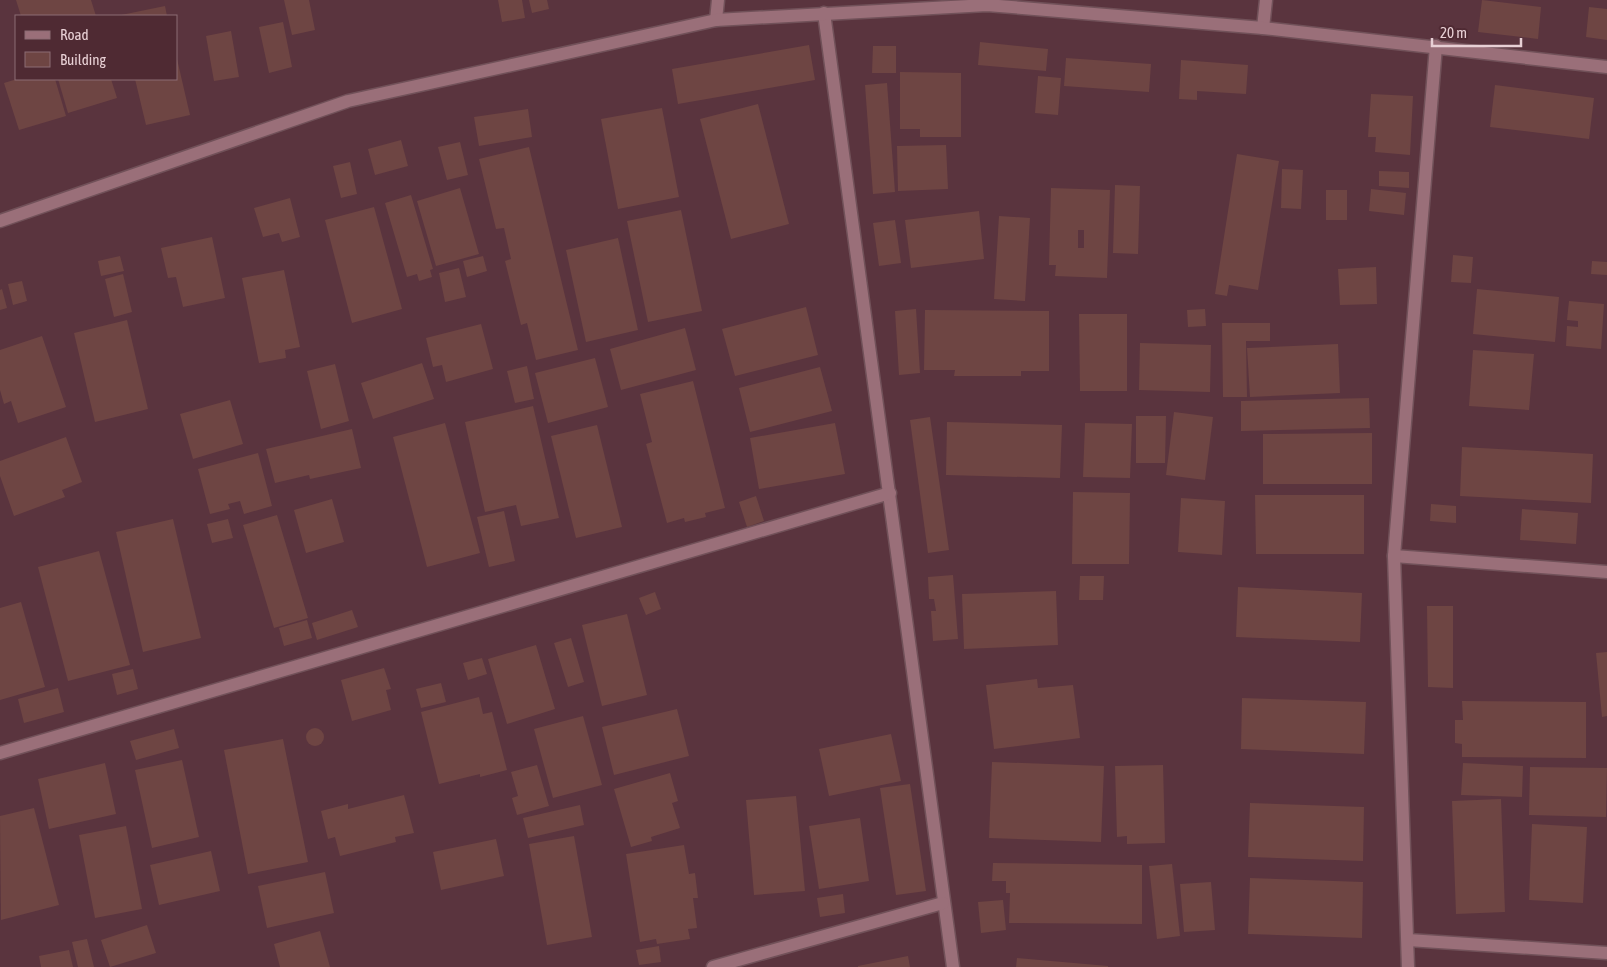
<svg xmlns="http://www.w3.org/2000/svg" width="1607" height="967" viewBox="0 0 1607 967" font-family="'Asap Condensed',sans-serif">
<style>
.building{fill:#6e4543;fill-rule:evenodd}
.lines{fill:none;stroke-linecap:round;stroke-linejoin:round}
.minor-casing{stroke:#715159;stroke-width:15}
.minor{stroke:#9a6f79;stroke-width:12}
</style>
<rect width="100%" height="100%" fill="#5a343e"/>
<g class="building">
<polygon points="16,0 91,0 96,16 21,16"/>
<polygon points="284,0 309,0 315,30 292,35"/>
<polygon points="498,0 522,0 525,18 502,22"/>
<polygon points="529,0 547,0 549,9 532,13"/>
<polygon points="1482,0 1541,7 1538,39 1478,32"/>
<polygon points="165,6 167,16 122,16 121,15"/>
<polygon points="1589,7 1607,9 1607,40 1586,37"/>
<polygon points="283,22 292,67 269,73 259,27"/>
<polygon points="231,31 239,77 214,81 206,36"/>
<polygon points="980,42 1048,49 1046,71 978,65"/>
<polygon points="809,45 815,80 678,104 672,69"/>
<polygon points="873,46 896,46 896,73 872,73"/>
<polygon points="1066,58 1151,64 1149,92 1064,86"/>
<polygon points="177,59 190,115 146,125 135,79 176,79"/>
<polygon points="1181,60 1248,65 1246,94 1197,91 1197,100 1179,99"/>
<polygon points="900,72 961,73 961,137 920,137 920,129 900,129"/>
<polygon points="1038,76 1061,78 1058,115 1035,113"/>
<polygon points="17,79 55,79 66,116 19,130 4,83"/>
<polygon points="58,79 111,79 117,98 68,113"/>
<polygon points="887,83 895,192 873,194 865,85"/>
<polygon points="1495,85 1594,98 1589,139 1490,127"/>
<polygon points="1371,94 1413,96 1410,155 1375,152 1376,137 1368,137"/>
<polygon points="758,104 789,224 731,239 700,119"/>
<polygon points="662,108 679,197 618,209 601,119"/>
<polygon points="528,109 532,137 479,146 474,117"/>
<polygon points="401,140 408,166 375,175 368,149"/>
<polygon points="460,142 468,175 447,180 438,147"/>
<polygon points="946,145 948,189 898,191 897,146"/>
<polygon points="529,147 578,350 536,360 527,323 521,325 505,261 511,259 504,228 496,229 479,159"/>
<polygon points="1237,154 1279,161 1258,290 1229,285 1227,296 1215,294"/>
<polygon points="350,162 357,194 341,198 333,166"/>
<polygon points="1282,169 1303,170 1301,209 1281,208"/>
<polygon points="1379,171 1409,172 1409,188 1379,186"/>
<polygon points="1115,185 1140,186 1138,254 1113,253"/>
<polygon points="460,188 479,254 436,266 417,201"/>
<path d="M 1051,188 L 1110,190 L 1107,278 L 1055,276 L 1056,265 L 1049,265 ZM 1078,230 L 1084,230 L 1084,248 L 1078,248 Z"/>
<polygon points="1371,189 1406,193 1404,215 1369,211"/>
<rect x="1326" y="190" width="21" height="30"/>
<polygon points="411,195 433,269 430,270 432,277 419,281 417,274 407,277 385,203"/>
<polygon points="290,198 300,237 282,242 279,233 263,237 254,208"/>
<polygon points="374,207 402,309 352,323 325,220"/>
<polygon points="681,210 702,311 648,322 627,221"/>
<polygon points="979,211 984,259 911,268 905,220"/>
<polygon points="999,216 1030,218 1025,301 994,299"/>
<polygon points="895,220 901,263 879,266 873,223"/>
<polygon points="212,237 225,298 183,307 176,277 168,278 161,248"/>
<polygon points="618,238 638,330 586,342 566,250"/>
<polygon points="1453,255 1473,257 1471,283 1451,282"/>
<polygon points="120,256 124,271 101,276 98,261"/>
<polygon points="483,256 487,271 467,277 463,261"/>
<polygon points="1592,261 1607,262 1607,275 1591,274"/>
<polygon points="1376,267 1377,304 1340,305 1338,269"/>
<polygon points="459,268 466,297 445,302 439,273"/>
<polygon points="284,270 300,347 285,350 286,358 259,363 242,278"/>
<polygon points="123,274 132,312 114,317 105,279"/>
<polygon points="22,281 27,301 13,305 8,284"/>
<polygon points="2,289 7,308 0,310 0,290"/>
<polygon points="1477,289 1559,297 1555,342 1473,334"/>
<polygon points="1569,301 1604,304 1601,349 1566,346 1567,326 1578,327 1578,321 1567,320"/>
<polygon points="806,307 818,355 735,376 722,329"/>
<polygon points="916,309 920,373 899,375 895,311"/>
<polygon points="1205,309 1206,326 1188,327 1187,310"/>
<polygon points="925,310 1049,311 1049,371 1021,371 1021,376 954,376 955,370 924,370"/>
<polygon points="1079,314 1127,314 1127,391 1080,391"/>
<polygon points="127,320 148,409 95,422 74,333"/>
<polygon points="1222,323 1270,323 1270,341 1246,341 1247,397 1223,397"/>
<polygon points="481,324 493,369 446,382 442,365 433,367 426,338"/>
<polygon points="685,328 696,370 621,390 610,349"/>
<polygon points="42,336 66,407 18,423 11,401 4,404 0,390 0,350"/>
<polygon points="1140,343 1211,345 1210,392 1139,390"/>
<polygon points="1338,344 1340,393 1250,397 1247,348"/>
<polygon points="1473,350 1534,354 1529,410 1469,406"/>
<polygon points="595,358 608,407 548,423 535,373"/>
<polygon points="422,363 434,399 373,419 361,383"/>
<polygon points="335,364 349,421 321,429 307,371"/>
<polygon points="527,366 534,399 515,403 507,371"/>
<polygon points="820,367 832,411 750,432 739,388"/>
<polygon points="693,381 725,508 705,513 706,517 685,522 684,518 667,523 646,444 652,442 640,394"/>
<polygon points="1369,398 1370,428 1241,431 1241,401"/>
<polygon points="230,400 243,444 193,459 180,414"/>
<polygon points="533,406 559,518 521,526 516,505 485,512 465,422"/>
<polygon points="1174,412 1213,417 1205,480 1166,475"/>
<polygon points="1136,416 1166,416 1165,463 1136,463"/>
<polygon points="930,417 949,550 928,553 910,420"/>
<polygon points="947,422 1062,425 1060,478 946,475"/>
<polygon points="445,423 480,553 427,567 393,437"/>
<polygon points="835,423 845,474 759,489 750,438"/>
<polygon points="1085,423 1132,424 1130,478 1083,477"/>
<polygon points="597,425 622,527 576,538 551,436"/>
<polygon points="352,429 361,468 310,479 309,475 275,483 266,449"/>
<polygon points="1372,433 1372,484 1263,484 1263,434"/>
<polygon points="66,437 82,482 62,490 65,497 14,516 0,476 0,461"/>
<polygon points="1462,447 1593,454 1591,503 1460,496"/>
<polygon points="258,453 272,506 244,514 240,501 228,504 230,509 210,514 198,469"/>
<polygon points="1073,492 1130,493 1129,564 1072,564"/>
<polygon points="1255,495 1364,495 1364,554 1256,554"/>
<polygon points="756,496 764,521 747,527 739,502"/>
<polygon points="1181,498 1225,501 1222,555 1178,552"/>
<polygon points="332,499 344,542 306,553 294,510"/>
<polygon points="1431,504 1456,506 1456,523 1430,521"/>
<polygon points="1522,509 1578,513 1576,544 1520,540"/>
<polygon points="504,511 515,561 489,567 477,517"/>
<polygon points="277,515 308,618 274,628 243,525"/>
<polygon points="173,519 201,638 143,652 116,532"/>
<polygon points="228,519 233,538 212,543 207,524"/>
<polygon points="99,551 130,665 68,681 38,567"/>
<polygon points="953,575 958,639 933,641 931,611 936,611 934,599 929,599 928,577"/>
<polygon points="1080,576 1104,576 1103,600 1079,600"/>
<polygon points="1238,587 1362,593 1360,642 1236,637"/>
<polygon points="1056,591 1058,645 964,649 962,594"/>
<polygon points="655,592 661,609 646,615 639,598"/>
<polygon points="21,602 45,687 0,700 0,608"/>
<polygon points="1427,606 1453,606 1453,688 1428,687"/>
<polygon points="352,610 358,627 317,640 312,623"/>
<polygon points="627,614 647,695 602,706 582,625"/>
<polygon points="307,620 312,638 284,646 279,628"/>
<polygon points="571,638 584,682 568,687 554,643"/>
<polygon points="536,645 555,709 507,724 488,659"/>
<polygon points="1607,652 1607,716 1602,717 1596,653"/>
<polygon points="482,658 487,674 468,680 463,663"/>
<polygon points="384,668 391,689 386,690 391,710 352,721 341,680"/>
<polygon points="133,669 138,689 117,695 112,674"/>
<polygon points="1037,679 1038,688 1073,685 1080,738 994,749 986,685"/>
<polygon points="441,683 446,702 421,708 416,689"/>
<polygon points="58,688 64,712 24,723 18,699"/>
<polygon points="479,697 483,714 492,712 507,770 480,777 480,774 439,784 421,712"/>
<polygon points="1242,698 1366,702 1364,754 1241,749"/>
<polygon points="1462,701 1586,702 1586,758 1462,757 1462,744 1455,743 1455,720 1463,720"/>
<polygon points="677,709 689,756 614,775 602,727"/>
<polygon points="583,716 602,785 553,798 534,729"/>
<circle cx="315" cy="737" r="9"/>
<polygon points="174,729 179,748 136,760 130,741"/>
<polygon points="891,734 901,781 829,796 819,749"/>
<polygon points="283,739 308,862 248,874 224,750"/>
<polygon points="182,760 199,837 152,848 135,770"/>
<polygon points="992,762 1104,766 1101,842 989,838"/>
<polygon points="105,763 116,814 49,829 38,779"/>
<polygon points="1463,763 1523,766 1522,797 1461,795"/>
<polygon points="537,765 549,806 517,815 512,798 518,796 511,772"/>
<polygon points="1163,765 1165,843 1127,844 1127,836 1117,837 1115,766"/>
<polygon points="1530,767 1607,768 1606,817 1529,815"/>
<polygon points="670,773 678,801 672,803 680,828 651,837 652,841 631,847 614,789"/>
<polygon points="910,784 926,891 896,895 880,788"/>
<polygon points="404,795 414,833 395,837 396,842 340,856 335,837 328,839 321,811 348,804 348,809"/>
<polygon points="796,796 805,891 754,895 746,800"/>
<polygon points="1501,799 1505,912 1456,914 1452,801"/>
<polygon points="1250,803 1364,807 1363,861 1248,857"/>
<polygon points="580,805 584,825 528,838 523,818"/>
<polygon points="34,808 59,905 1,920 0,816"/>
<polygon points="860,818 869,881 819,889 809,826"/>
<polygon points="1532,824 1587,827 1583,903 1529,900"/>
<polygon points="126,826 142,909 95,918 79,835"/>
<polygon points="574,836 592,937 547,945 529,844"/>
<polygon points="496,839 504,876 441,890 433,852"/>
<polygon points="684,845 689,874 695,873 698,898 693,898 697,928 688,929 690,939 657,944 656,939 640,942 626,854"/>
<polygon points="211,851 220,891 159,905 150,865"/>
<polygon points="993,863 1142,865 1142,924 1009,923 1010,893 1006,893 1006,881 992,881"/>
<polygon points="1172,864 1180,936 1157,939 1149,866"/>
<polygon points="325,872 334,913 267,928 258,886"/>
<polygon points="1250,878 1363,882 1362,938 1248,934"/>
<polygon points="1211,882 1215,930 1184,932 1180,884"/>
<polygon points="843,894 845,913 820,917 817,898"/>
<polygon points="1003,900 1006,930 981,933 978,902"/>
<polygon points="147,925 156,953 110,967 101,940"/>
<polygon points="320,931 330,967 280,967 274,944"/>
<polygon points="87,939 94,967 78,967 72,942"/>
<polygon points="659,946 661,962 639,965 636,950"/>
<polygon points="69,950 73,967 41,967 39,956"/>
<polygon points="908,956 910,967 858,967 858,966"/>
<polygon points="1017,958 1108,966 1108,967 1016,967"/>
</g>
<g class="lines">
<defs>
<g id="minor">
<polyline points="824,13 953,967"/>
<polyline points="716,20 718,0"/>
<polyline points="1263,28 1266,0"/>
<polyline points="0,221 348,101 716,20 987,5 1263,28 1607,67"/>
<polyline points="1394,556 1607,572"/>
<polyline points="0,753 890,493"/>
<polyline points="1408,940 1607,953"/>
<polyline points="713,967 943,903"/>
<polyline points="1408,967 1394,556 1436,46"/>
</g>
</defs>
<use href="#minor" class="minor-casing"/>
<use href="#minor" class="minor"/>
</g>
<rect x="15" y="15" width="162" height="65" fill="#4f2a33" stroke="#8c6c74"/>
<rect x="25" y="31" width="25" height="8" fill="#9a6f79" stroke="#8c6c74"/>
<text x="60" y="40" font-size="15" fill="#e8d0d5">Road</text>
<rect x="25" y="52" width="25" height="15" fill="#6e4543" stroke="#8c6c74"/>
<text x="60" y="65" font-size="15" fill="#e8d0d5">Building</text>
<path d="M1432 38v8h89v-8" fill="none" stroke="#e8d0d5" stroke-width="2.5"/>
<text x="1440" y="38" font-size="15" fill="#e8d0d5" stroke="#4f2a33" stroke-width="4" paint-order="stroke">20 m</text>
</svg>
